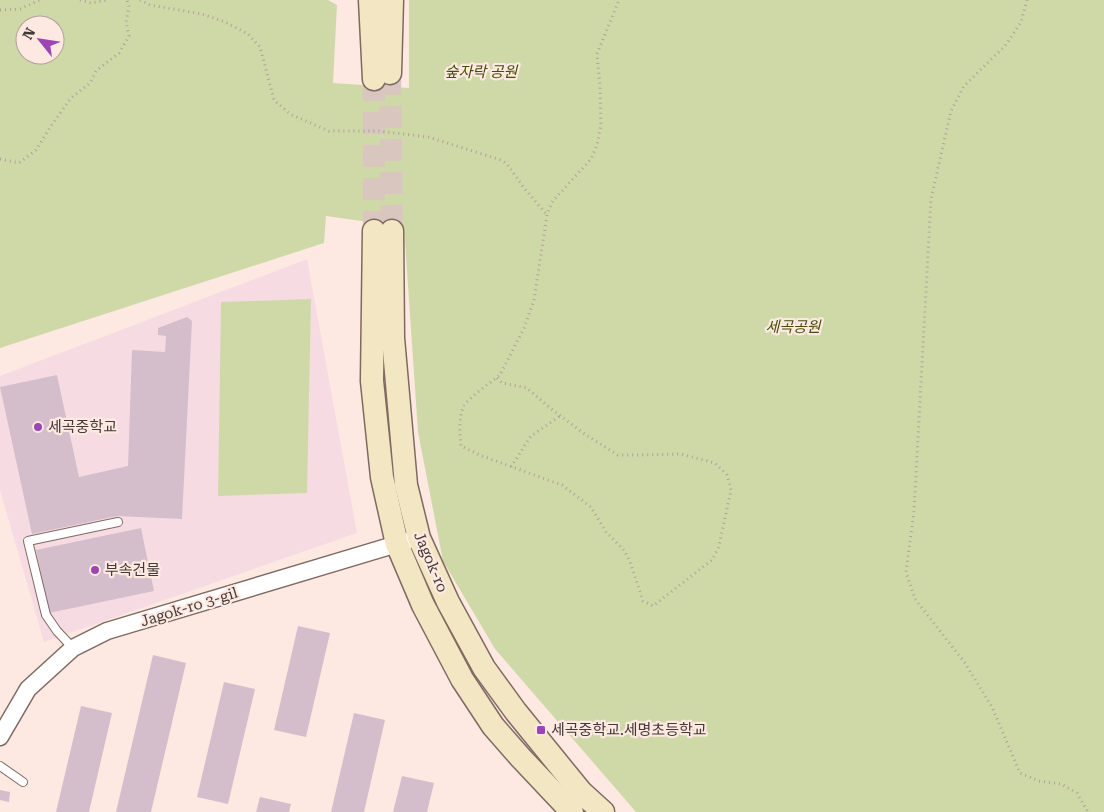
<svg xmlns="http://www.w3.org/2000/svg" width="1104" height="812" viewBox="0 0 1104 812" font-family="'Roboto Serif','Noto Sans KR',serif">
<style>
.education{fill:#f6dce2}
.green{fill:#cfd9a8;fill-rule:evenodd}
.building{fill:#d4becc}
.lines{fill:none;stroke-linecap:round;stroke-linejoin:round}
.secondary-tunnel{stroke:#d8c6bf;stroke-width:22;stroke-dasharray:22 11;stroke-linecap:butt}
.lane-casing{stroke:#7f6962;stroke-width:10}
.street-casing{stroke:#7f6962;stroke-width:19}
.secondary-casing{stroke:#7f6962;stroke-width:25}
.path{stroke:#b1a19b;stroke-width:3;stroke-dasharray:1 4;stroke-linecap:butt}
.lane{stroke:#fff;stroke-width:8}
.street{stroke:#fff;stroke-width:16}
.secondary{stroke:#f2e6c3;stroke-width:22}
.poi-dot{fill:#9c46b3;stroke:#fde9e1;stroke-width:2}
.labels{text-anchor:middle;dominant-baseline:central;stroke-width:4.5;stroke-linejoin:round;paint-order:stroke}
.park-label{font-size:15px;font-style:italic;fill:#464f09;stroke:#fde9e1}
.poi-label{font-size:15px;fill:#423835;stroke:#fde9e1;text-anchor:start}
.street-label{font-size:15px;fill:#423835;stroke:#fde9e1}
</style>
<rect width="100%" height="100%" fill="#fde9e1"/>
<polygon class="education" points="307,259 357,533 44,642 0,490 0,376"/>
<g class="green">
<path d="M 0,0 L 328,0 L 337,5 L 333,83 L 409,88 L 409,0 L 1104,0 L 1104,812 L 636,812 L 495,649 L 443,561 L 418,432 L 404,227 L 326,216 L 324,243 L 0,348 ZM 25,25 L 55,25 L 55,55 L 25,55 Z"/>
<polygon points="311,299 307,493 218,496 221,302"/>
</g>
<g class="building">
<polygon points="187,317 192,321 182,519 117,516 32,534 0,387 57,375 79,477 128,466 132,350 165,352 166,336 158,335 158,328"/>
<polygon points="141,528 154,591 49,613 36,550"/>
<polygon points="298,626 330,633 306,737 274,730"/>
<polygon points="153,655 186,663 151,812 116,812"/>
<polygon points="224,682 255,689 228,804 197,797"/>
<polygon points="81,706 112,713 89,812 56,812"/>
<polygon points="354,713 385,720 364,812 331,812"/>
<polygon points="402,776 434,783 427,812 393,812"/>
<polygon points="0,790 10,792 9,802 0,800"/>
<polygon points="260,797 291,804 289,812 256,812"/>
</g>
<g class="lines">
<g class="secondary-tunnel">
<polyline points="390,73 392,231"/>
<polyline points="374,79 374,231"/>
</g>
<defs>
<g id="lane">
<polyline points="73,648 57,631 46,615 28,541 118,522"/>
<polyline points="0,766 23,782"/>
</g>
<polyline id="street" points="0,737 28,689 73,648 107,631 407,541"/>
<g id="secondary">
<polyline points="370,0 374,79"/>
<polyline points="390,73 392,0"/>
<polyline points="374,231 372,381 382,477 397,544 423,605 462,679 493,726 521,758 572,812"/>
<polyline points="392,231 393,338 406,485 419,538 448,602 484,668 516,712 581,792 603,812"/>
</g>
</defs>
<use href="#lane" class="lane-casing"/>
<use href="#street" class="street-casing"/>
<use href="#secondary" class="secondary-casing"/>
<g class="path">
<polyline points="80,0 91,3 108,0"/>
<polyline points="140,0 150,5 202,14 225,22 248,34 260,47 274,100 290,114 329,131 379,131 428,137 501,160 507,164 524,188 547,215"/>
<polyline points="1027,0 1021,22 1005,46 964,86 951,111 931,199 914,511 906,572 915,599 965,663 992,707 1020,773 1039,781 1061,784 1077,793 1088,812"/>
<polyline points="0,10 20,9 40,0"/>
<polyline points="0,159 19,163 36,150 53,123 71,98 90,83 96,71 119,53 129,36 126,22 129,7 127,0"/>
<path d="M 497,378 L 502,383 L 527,388 L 550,408 L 586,435 L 618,455 L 635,455 L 681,454 L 715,463 L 727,475 L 731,490 L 719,546 L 712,560 L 653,606 L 643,601 L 630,562 L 624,550 L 606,532 L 591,507 L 562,485 L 482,456 L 461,446 C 460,433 458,418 464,406 C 467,399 492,381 500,375 L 524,328 L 534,300 L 547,215 L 552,202 L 591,159 L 597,145 L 601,125 L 600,86 L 597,54 L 619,0"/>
<polyline points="511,467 531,436 560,416"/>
</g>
<use href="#lane" class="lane"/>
<use href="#street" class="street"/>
<use href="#secondary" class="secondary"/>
</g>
<g class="poi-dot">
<circle cx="38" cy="427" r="5"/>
<circle cx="95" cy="570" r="5"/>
<rect x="536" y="725" width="10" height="10" rx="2.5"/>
</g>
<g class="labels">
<g class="park-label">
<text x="481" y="72">숲자락 공원</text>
<text x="793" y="327">세곡공원</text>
</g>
<g class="poi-label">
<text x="48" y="427">세곡중학교</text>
<text x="105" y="570">부속건물</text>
<text x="551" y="730">세곡중학교.세명초등학교</text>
</g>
<g class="street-label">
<text transform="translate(431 562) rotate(67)">Jagok-ro</text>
<text transform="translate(189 607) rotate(-17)">Jagok-ro 3-gil</text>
</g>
</g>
<g transform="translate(40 40) rotate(300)"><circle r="24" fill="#fde9e1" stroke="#b2a29c"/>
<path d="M0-4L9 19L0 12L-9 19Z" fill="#9c46b3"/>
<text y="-8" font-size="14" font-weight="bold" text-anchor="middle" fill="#423835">N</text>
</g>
</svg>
